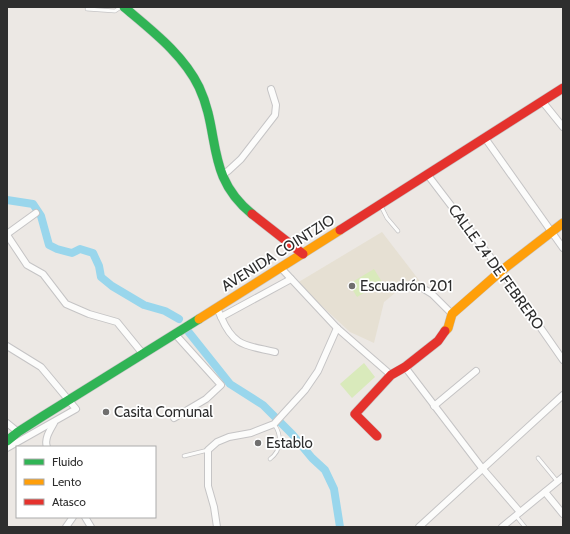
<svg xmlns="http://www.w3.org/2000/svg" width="570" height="534" viewBox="0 0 570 534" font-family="Cabin,sans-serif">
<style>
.education{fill:#e6e0d3}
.pitch{fill:#d9eabb}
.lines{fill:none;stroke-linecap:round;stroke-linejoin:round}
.canal{stroke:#99d6ec;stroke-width:8}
.lane-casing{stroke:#c5c4c5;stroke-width:4.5}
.street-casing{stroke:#c5c4c5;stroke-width:8}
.fast-casing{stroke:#c5c4c5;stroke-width:10}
.slow-casing{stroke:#c5c4c5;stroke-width:10}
.jam-casing{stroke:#c5c4c5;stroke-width:10}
.lane{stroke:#fcfcfb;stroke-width:3}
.street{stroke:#fcfcfb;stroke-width:6}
.fast{stroke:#30b455;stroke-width:9}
.slow{stroke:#ff9f0a;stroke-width:9}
.jam{stroke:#e5322d;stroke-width:9}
.poi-dot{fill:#706f6e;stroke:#fff;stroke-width:1.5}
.labels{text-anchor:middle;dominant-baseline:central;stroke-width:3.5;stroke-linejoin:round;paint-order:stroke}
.street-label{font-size:15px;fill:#2e2e2e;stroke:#fff}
.poi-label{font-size:15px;fill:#2e2e2e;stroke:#fff;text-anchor:start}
</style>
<rect width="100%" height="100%" fill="#ece8e4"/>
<polygon class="education" points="382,232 425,288 423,290 406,284 384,302 374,343 350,332 297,283"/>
<g class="pitch">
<polygon points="374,269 382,282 357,297 349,284"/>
<polygon points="364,363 375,377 352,398 340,384"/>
</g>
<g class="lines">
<g class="canal">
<polyline points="7,200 33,204 41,216 49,245 57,249 72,253 80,249 93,253 99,266 101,277 112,286 144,305 165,311 179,319"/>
<polyline points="187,330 230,384 263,405 292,434 312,458 325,470 334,489 340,527"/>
</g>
<defs>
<g id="lane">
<polyline points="87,9 115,11 121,7"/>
<polyline points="381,206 387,218 398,231"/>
<polyline points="184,456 208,450"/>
<polyline points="538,458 557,481"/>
<path d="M 270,459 C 282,450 282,435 274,424"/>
<polyline points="516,516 525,527"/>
</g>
<g id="street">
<polyline points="542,101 563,127"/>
<polyline points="485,138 563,248"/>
<polyline points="427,174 501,271 563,360"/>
<polyline points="222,175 228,171 241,159 275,115 276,105 271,89"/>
<polyline points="7,234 36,213"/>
<polyline points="7,235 27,265 43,274 66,304 89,314 117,322 143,354"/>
<polyline points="281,268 337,328 391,375"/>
<polyline points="424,289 432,294 452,314"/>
<polyline points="217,308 221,317 291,279"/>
<path d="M 221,317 C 234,347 245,345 275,352"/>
<polyline points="7,346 41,367 76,409 7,448"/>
<polyline points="405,367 482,468 520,512"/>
<polyline points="434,406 476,371"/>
<polyline points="174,418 206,399 221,385 175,334"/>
<polyline points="7,423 18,432"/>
<path d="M 47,447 C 44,439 50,430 54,423"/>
<polyline points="545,492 563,514"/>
<polyline points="85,517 91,527"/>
<polyline points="66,527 73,517"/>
<polyline points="217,527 214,507 208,486 208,450 217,442 229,437 251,433 274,424 305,390 318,371 337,328"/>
<polyline points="419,527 563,395"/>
<polyline points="502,527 563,477"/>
</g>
<g id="fast">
<path d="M 124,7 C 151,30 183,54 199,87 C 221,134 205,176 252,214"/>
<polyline points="7,441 18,432 43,416 199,319"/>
</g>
<g id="slow">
<polyline points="199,319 340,230"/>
<polyline points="445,331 448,328 452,314 501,271 563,223"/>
</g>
<g id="jam">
<polyline points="252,214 303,254"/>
<polyline points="340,230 563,88"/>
<polyline points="377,436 355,414 391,375 405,367 438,341 445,331"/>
</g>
</defs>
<use href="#lane" class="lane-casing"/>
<use href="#street" class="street-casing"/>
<use href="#fast" class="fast-casing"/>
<use href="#slow" class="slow-casing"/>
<use href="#jam" class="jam-casing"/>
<use href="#lane" class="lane"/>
<use href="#street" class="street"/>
<use href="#fast" class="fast"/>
<use href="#slow" class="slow"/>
<use href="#jam" class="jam"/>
</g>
<g class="poi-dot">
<circle cx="352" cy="286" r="4"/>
<circle cx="106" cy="412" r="4"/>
<circle cx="258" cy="443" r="4"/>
</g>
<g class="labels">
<g class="street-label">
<text transform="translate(278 253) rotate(-32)">AVENIDA COINTZIO</text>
<text transform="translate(496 267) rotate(54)">CALLE 24 DE FEBRERO</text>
</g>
<g class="poi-label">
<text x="360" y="286">Escuadrón 201</text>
<text x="114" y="412">Casita Comunal</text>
<text x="266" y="443">Establo</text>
</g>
</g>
<rect width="570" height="534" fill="none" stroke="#2e2e2e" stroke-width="16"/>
<rect x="16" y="446" width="140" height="72" fill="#ffffff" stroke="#ababab"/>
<rect x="24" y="459" width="20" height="6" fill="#30b455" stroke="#ababab"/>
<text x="52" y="466" font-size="12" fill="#2e2e2e">Fluido</text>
<rect x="24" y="479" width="20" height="6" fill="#ff9f0a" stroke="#ababab"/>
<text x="52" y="486" font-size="12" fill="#2e2e2e">Lento</text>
<rect x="24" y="499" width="20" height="6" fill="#e5322d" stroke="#ababab"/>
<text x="52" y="506" font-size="12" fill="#2e2e2e">Atasco</text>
</svg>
